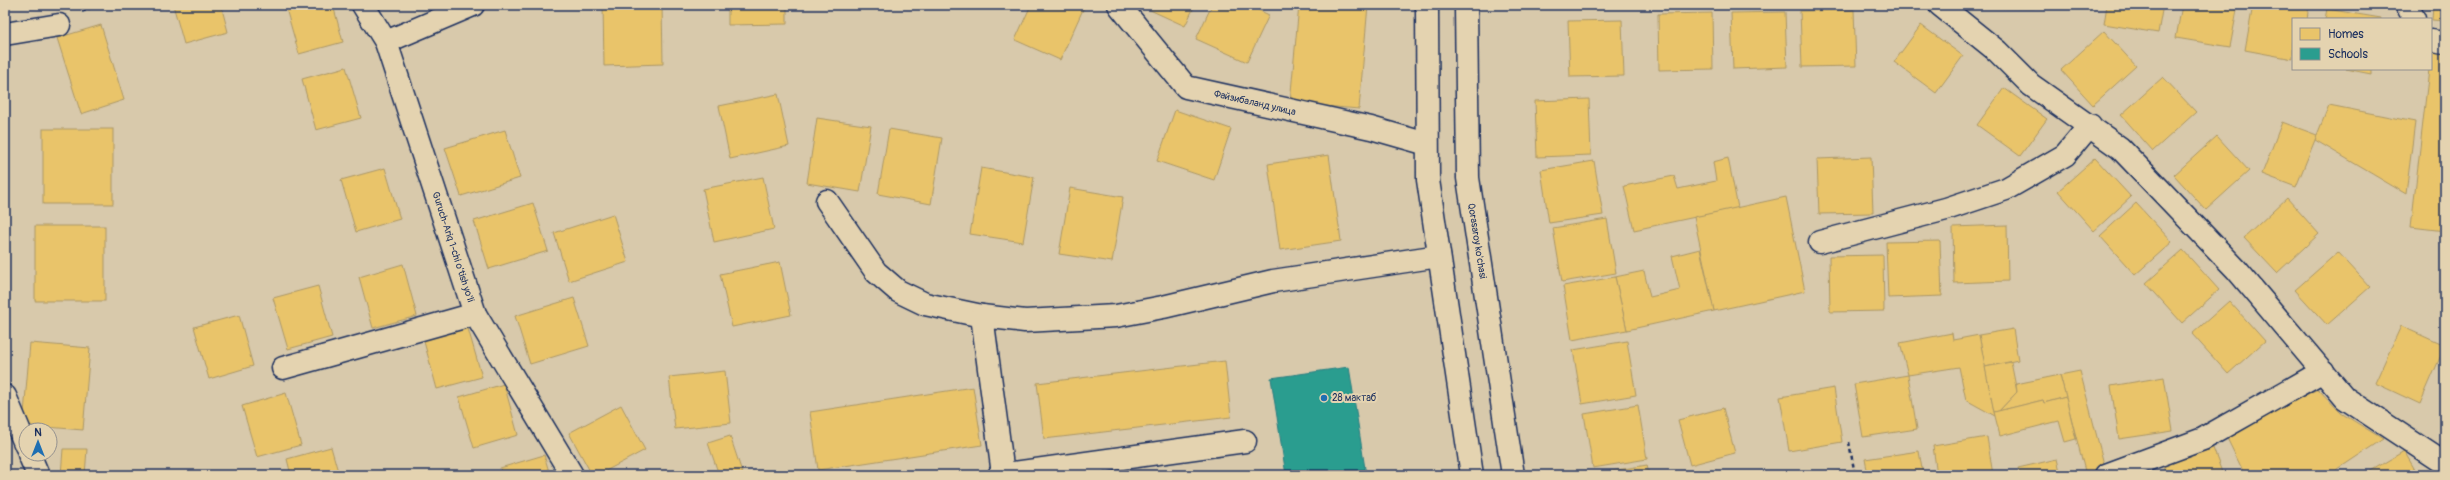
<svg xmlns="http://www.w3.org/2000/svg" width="2450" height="480" viewBox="0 0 2450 480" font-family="Pangolin,sans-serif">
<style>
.homes{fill:#e9c46a;stroke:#ab9766}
.schools{fill:#2a9d8f;stroke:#267c80}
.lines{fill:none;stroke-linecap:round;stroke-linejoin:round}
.minor-casing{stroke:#1b2f5e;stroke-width:25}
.major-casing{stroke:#1b2f5e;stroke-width:25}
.path{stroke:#1b2f5e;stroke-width:2.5;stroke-dasharray:4 3;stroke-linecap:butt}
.minor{stroke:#e4d3b0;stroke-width:22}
.major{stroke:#e4d3b0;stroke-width:22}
.poi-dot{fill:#1f6fb2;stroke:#e4d3b0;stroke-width:1.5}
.labels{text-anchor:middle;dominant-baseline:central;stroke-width:4;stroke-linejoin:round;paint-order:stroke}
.street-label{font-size:10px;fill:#1b2f5e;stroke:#e4d3b0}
.poi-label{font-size:10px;fill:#1b2f5e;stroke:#e4d3b0;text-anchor:start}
</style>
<rect width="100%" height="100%" fill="#d8c9ab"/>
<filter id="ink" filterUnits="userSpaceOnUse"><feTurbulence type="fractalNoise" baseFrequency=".025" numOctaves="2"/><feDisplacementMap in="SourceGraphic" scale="8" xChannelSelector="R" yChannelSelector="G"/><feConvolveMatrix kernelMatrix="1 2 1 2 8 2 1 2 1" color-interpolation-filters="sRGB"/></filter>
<g filter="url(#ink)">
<g class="homes">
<polygon points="173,5 221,5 228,32 184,44"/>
<polygon points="285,5 333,5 343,42 299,54"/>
<polygon points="603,5 662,5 663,64 604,66"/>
<polygon points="728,5 787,5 787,24 728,25"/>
<polygon points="1031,5 1085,5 1060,60 1015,40"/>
<polygon points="1139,5 1195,5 1185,26"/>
<polygon points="1212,5 1248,5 1269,15 1247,62 1196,39"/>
<polygon points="1299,5 1368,5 1359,109 1290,103"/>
<polygon points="1971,5 2034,5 2034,8 1971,7"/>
<polygon points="2107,5 2163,5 2158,33 2104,24"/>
<polygon points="2182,5 2238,5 2230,47 2176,38"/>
<polygon points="2253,5 2309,5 2307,19 2293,19 2293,59 2245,50"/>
<polygon points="2433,5 2445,5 2445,21 2432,20"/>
<polygon points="2327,9 2381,18 2381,19 2325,19"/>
<polygon points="1854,10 1856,66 1802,67 1800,11"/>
<polygon points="1785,12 1787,67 1733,69 1731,13"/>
<polygon points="1712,13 1713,69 1659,70 1658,14"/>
<polygon points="1622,20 1624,76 1570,77 1568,21"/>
<polygon points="101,25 124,100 81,114 57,38"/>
<polygon points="1921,25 1963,56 1936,93 1894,62"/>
<polygon points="2104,31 2136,66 2093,105 2061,70"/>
<polygon points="2431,49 2445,50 2445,231 2411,227 2429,69 2431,69"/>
<polygon points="346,67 361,118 316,130 302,79"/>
<polygon points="2346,69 2371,69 2371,74"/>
<polygon points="2163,77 2196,112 2153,151 2121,115"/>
<polygon points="2004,88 2047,119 2020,156 1977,125"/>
<polygon points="778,94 789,146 730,159 719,106"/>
<polygon points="1589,99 1591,155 1537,157 1535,101"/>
<polygon points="2329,105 2415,122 2406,194 2315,140"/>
<polygon points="1175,110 1231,129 1214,180 1157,161"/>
<polygon points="817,118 871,126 860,192 807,183"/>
<polygon points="2282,122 2317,135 2296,187 2262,174"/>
<rect x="43" y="129" width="70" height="75"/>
<polygon points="889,129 942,138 931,204 878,194"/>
<polygon points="505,130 520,178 461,196 445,148"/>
<polygon points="2217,136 2249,171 2206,210 2174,175"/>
<polygon points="1329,155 1341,241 1280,250 1268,164"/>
<polygon points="1871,157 1873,213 1819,214 1817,159"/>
<polygon points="1728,158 1738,208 1634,230 1624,186 1674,176 1678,189 1716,181 1713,162"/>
<polygon points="2095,158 2131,197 2094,231 2058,191"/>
<polygon points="1594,161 1603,215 1549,223 1541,170"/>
<polygon points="385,168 400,219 356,232 341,180"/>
<polygon points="981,168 1034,177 1023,242 970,234"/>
<polygon points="763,177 774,229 714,242 703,189"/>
<polygon points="1070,188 1123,197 1112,262 1059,254"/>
<polygon points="1786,197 1805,291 1714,311 1694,217"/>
<polygon points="2287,198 2319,234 2277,273 2244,238"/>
<polygon points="533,203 548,251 489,269 474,221"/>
<polygon points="2136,203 2172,242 2135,275 2100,236"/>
<polygon points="613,214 628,262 569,281 554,233"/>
<polygon points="1607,219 1616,273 1562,282 1553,228"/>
<polygon points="2007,225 2008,281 1954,283 1953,227"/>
<rect x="35" y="226" width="70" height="75"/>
<polygon points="1940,241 1942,296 1888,298 1886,242"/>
<polygon points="1700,249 1714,311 1627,330 1615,277 1644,271 1650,297 1680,290 1672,256"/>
<polygon points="2183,250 2219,290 2182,323 2146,283"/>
<polygon points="2338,252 2370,287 2327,325 2295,290"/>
<polygon points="1883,255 1884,311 1830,312 1829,256"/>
<polygon points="780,262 791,315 732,327 720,274"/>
<polygon points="403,264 417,316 373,328 359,277"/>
<polygon points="1615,277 1627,330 1572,340 1563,286"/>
<polygon points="318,286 332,337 288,349 273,298"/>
<polygon points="574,298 589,346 530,364 515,316"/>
<polygon points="2229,301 2265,341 2228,374 2192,334"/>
<polygon points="239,315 253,366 209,379 194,327"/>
<polygon points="467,325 482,377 437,389 423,338"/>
<polygon points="2401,326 2445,346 2420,404 2375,383"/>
<polygon points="2013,329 2018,360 1985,367 1979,335"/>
<polygon points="1952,333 1953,340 1979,335 1995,416 1966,400 1959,367 1908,375 1900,343"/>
<polygon points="1627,341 1636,395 1582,404 1573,350"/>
<polygon points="30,343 90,348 83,430 23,425"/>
<polygon points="1225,361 1231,417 1044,439 1037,383"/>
<polygon points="2011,362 2017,392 1999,411 1994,412 1985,367"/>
<polygon points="725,371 731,423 675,429 669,377"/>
<polygon points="2080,371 2106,472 2096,475 2086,475 2060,375"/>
<polygon points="1908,375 1917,429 1863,437 1854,384"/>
<polygon points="2060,375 2066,397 2044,403 2043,400 1999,411 2017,392 2016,384"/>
<polygon points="2164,377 2173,431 2119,439 2111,386"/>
<polygon points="504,384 518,435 474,448 459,397"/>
<polygon points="973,387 982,445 818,470 810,412"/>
<polygon points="1834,388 1842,442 1789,451 1780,397"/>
<polygon points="2318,389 2341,413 2383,439 2329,475 2245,475 2225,434"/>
<polygon points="286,393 301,445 257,457 242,406"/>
<polygon points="2066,397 2076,439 2065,442 2059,421 2000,436 1994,412 2043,400 2044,403"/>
<polygon points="621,405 645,450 598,475 592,475 569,433"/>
<polygon points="1638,405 1647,459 1593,468 1584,414"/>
<polygon points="1723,408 1735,453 1690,465 1678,420"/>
<polygon points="730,436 743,475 719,475 708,443"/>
<polygon points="1987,437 1993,475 1937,475 1933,446"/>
<polygon points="331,447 339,475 291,475 287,459"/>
<polygon points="2213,448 2223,475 2166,475 2163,466"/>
<polygon points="63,449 87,449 85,475 61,475"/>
<polygon points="1919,451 1923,475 1868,475 1865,459"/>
<polygon points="2404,451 2418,475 2364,475"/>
<polygon points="544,455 550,475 502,475 500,468"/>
<polygon points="2057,459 2061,475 2020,475 2018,468"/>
<polygon points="1647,465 1649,475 1593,475 1593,474"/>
<polygon points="1839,471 1840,475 1816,475"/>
</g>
<polygon class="schools" points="1349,367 1366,475 1286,475 1271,378"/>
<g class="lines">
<defs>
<g id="minor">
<polyline points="363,5 386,42 475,314 572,475"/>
<polyline points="1119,5 1186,87 1371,128 1427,144"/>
<polyline points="1940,5 1997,51 2031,85 2120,148 2236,269 2345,398 2445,464"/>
<polyline points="2407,5 2414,19"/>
<polyline points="5,34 59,25"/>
<polyline points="2431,41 2445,43"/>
<polyline points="386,42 473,5"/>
<polyline points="827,201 876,272 898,291 925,304 982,316 1025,321 1116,316 1163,307 1273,281 1439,256"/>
<polyline points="1820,242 1946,209 2006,189 2065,155 2090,125"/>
<polyline points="982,316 1003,474"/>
<polyline points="283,368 475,314"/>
<polyline points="5,396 26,446"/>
<polyline points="29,454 38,475"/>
<polyline points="999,475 1245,441"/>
<polyline points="2106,475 2203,439 2323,371"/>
</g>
<g id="major">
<polyline points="1427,5 1428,180 1472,475"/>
<polyline points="1466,5 1468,178 1513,475"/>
</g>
</defs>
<use href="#minor" class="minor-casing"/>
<use href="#major" class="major-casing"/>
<g class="path">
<polyline points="82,12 95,5"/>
<polyline points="1849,442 1855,475"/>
</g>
<use href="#minor" class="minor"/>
<use href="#major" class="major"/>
</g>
</g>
<circle class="poi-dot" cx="1324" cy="398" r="4"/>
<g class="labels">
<g class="street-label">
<text transform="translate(1255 103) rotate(13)">Файзибаланд улица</text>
<text transform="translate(1477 241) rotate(81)">Qorasaroy ko'chasi</text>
<text transform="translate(453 247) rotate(72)">Guruch-Ariq 1-chi o'tish yo'li</text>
</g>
<g class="poi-label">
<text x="1332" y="398">28 мактаб</text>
</g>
</g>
<rect width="2450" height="480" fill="none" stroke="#e4d3b0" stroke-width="20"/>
<rect x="10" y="10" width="2430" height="460" fill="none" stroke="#1b2f5e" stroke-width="1.5" filter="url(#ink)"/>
<rect x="2292" y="18" width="140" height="52" fill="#e4d3b0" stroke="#94918f"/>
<rect x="2300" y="28" width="20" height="12" fill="#e9c46a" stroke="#94918f"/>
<text x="2328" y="38" font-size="12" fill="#1b2f5e">Homes</text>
<rect x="2300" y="48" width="20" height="12" fill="#2a9d8f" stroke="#94918f"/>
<text x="2328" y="58" font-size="12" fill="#1b2f5e">Schools</text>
<g transform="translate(38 442)"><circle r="19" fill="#e4d3b0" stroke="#94918f"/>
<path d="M0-3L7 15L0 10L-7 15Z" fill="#1f6fb2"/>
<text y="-6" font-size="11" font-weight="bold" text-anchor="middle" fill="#1b2f5e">N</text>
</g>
</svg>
